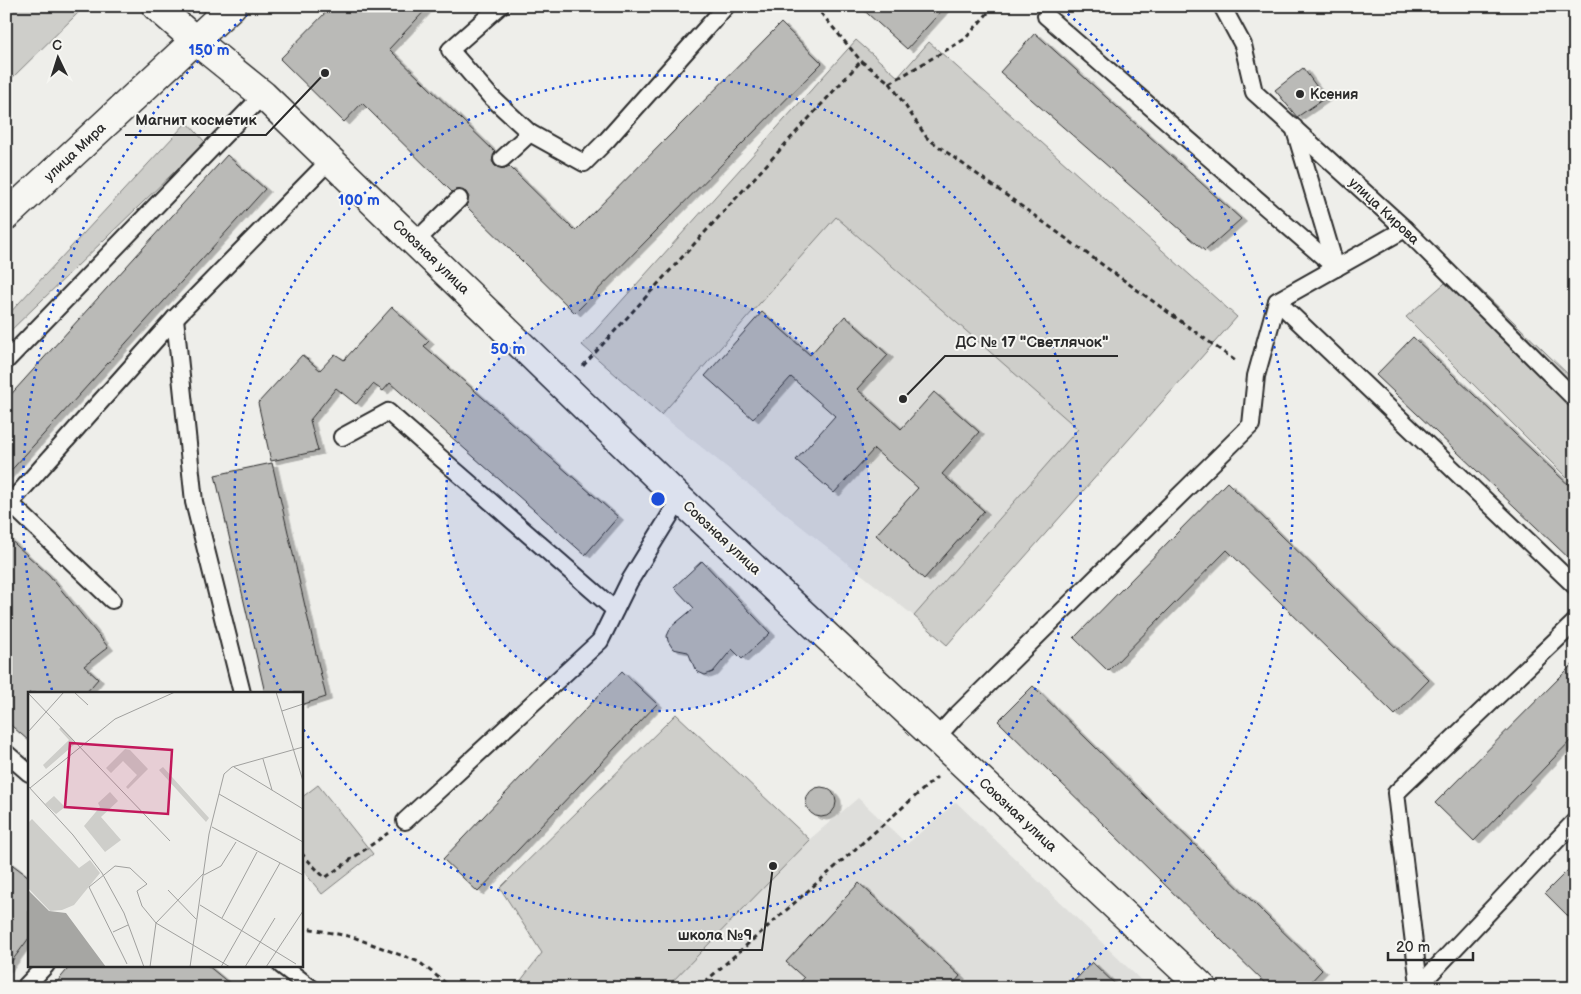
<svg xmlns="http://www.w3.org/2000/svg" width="1581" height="994" viewBox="0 0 1581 994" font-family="'Balsamiq Sans',sans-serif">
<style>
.built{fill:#dededb}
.green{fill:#cececa;stroke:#7c7c7a}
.building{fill:#babab7;stroke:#2b2b2b;filter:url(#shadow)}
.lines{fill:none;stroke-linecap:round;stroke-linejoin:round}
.lane-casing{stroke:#2b2b2b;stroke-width:20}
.secondary-casing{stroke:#2b2b2b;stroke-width:31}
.path{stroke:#2b2b2b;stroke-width:3;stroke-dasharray:5 4;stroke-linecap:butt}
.lane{stroke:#f6f6f2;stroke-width:16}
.secondary{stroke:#f6f6f2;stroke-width:28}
.ring{fill:none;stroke:#1d4ed8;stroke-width:2.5;stroke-dasharray:2.5 5}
.poi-dot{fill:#2b2b2b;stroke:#f6f6f2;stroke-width:2}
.labels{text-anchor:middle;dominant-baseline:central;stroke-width:4;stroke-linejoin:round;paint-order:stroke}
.poi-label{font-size:14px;font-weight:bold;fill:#2b2b2b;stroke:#f6f6f2;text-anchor:start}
.street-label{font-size:14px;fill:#2b2b2b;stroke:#f6f6f2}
.inset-road{fill:none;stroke:#a0a09e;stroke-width:1}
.view{fill:#c2185b;fill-opacity:0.15;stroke:#c2185b;stroke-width:2.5}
.inset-edge{fill:none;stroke:#2b2b2b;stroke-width:2.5}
.centre{fill:#1d4ed8;stroke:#f6f6f2;stroke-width:2.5}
.ring-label{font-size:15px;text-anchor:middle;font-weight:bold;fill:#1d4ed8;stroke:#f6f6f2;stroke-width:4;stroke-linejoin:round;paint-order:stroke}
.leader{fill:none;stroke:#2b2b2b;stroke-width:2}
.callout-dot{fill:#2b2b2b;stroke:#f6f6f2;stroke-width:2}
.callout-label{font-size:15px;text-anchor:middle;font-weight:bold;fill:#2b2b2b;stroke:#f6f6f2;stroke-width:4;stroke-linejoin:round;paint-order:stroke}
</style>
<defs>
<filter id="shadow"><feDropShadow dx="5.5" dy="3" stdDeviation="0" flood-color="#0004"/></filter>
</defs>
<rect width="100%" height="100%" fill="#eeeeea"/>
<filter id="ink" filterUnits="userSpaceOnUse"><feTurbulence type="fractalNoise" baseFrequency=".02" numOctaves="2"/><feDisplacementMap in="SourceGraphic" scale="10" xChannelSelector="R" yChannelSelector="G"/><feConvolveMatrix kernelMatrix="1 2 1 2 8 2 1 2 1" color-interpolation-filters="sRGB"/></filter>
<g filter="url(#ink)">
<g class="built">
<polygon points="859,124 1177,384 947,645 914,616 661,415 623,381"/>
<polygon points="676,714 810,839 858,798 907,844 956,802 1149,988 515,988 542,953 500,888"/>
</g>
<g class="green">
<polygon points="6,6 85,6 6,84"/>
<polygon points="856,40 898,77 929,42 1237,317 947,645 914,616 1078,429 836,217 661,415 582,345"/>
<polygon points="187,122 205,142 6,335 6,317"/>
<polygon points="1460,270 1575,381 1575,486 1406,317"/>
<polygon points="676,714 810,840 666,988 515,988 542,953 500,888"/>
<polygon points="318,785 373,854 322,894 301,868 301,798"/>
</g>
<g class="building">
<polygon points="332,6 429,6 389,49 495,152 492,161 495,166 504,169 509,166 575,231 781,23 822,63 575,313 466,206 469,197 466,192 457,189 452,192 362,103 344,122 280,59"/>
<polygon points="859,6 946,6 907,49"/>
<polygon points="1035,33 1241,219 1205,251 1000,72"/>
<polygon points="1303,68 1325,98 1297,117 1275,90"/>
<polygon points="227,155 265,189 6,476 6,400"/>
<polygon points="392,307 429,341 424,346 618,517 585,555 390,383 383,391 373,384 356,404 336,388 310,420 318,451 271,461 258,403 302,355 320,370 335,354 344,360"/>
<polygon points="762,312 810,355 845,316 888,355 857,389 901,429 934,392 979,432 942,474 984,511 924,579 876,535 918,488 874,449 834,493 796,460 835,416 791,377 753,419 705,376"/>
<polygon points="1413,337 1575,491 1575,564 1376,375"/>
<polygon points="272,463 326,697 301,705 301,693 265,693 215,475"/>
<polygon points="1227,482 1429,680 1395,715 1227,550 1108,671 1074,638"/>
<polygon points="6,536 49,575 108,647 84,666 98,679 86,693 29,693 29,741 6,721"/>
<polygon points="702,561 770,633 742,659 732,649 713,672 705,675 698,672 695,669 688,652 673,649 668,641 667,636 671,627 694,608 674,587"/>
<polygon points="1575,662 1575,736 1474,841 1435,803"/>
<polygon points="622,671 657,704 478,892 443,859"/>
<polygon points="1033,686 1322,970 1305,988 1270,988 998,721"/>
<circle cx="821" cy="802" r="15"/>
<polygon points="6,860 29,877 29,938 6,969"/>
<polygon points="1575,863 1575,923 1545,893"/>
<polygon points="859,883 960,976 950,988 795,988 804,978 786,962"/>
<polygon points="1092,962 1119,988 1068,988"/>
<polygon points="71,965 207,965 235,988 52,988"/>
</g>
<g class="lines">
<defs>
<g id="lane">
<polyline points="500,6 450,50 490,96 530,133 584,163 607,140 726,6"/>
<polyline points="1222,6 1243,45 1254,92 1405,229 1575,399"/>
<polyline points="1046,16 1336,268"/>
<polyline points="1294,127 1336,268"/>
<polyline points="502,159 530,133"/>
<polyline points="415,242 459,199"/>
<polyline points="1277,301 1575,586"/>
<polyline points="175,318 194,502 242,693"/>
<polyline points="6,361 263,95"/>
<polyline points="342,437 388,412 615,610"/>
<polyline points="112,600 10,503 175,318 330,160"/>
<polyline points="936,738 955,717 1251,425 1256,376 1277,301 1405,229"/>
<polyline points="6,753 29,773"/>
<polyline points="405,821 600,641 629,582 680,499"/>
<polyline points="281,965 311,988"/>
<polyline points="24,988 46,965"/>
<polyline points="1417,988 1575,821"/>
<polyline points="1422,988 1419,985 1396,793 1575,622"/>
</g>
<g id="secondary">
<polyline points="156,6 196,41 263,95 680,499 1203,988"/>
<polyline points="6,216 232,6"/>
</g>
</defs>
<use href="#lane" class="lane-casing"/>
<use href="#secondary" class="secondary-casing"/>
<g class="path">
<polyline points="815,6 861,61 890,83 965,39 994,6"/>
<polyline points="890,83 927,138 1237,362"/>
<polyline points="583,366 861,61"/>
<polyline points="301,853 325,878 388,833"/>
<polyline points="301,927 353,937 419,962 452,988"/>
<polyline points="698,988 937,777"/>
</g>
<use href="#lane" class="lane"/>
<use href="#secondary" class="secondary"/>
</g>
</g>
<circle cx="658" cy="499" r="212" fill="#1d4ed8" fill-opacity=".12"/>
<g class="ring">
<circle cx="658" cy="499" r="212"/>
<path d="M281 691A423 423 0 1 1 303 729"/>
<path d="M52 690A635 635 0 0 1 254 9M1062 9A635 635 0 0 1 1066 985"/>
</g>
<circle class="poi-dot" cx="1300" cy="94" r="5"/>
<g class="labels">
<g class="poi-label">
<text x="1310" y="94">Ксения</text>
</g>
<g class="street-label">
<text transform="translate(75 152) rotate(-43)">улица Мира</text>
<text transform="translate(1384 211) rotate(43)">улица Кирова</text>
<text transform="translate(431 257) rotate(44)">Союзная улица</text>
<text transform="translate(722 538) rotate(43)">Союзная улица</text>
<text transform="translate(1018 815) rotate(43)">Союзная улица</text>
</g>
</g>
<g transform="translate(28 692)">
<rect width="275" height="275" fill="#eeeeea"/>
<path d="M 33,35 L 48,51 L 18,77 L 15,73 L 41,48 L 31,37 ZM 97,57 L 102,58 L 120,77 L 100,97 L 98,95 L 109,83 L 95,69 L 83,81 L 78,76 ZM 135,75 L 181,126 L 178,130 L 131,78 ZM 82,100 L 90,109 L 73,125 L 93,148 L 77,160 L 56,134 L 72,115 L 70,111 ZM 26,104 L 37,115 L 28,122 L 17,112 ZM 4,127 L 51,176 L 62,168 L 72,181 L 46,213 L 34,218 L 22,219 L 0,196 L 0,131 Z" fill="#cececa"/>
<path d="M 0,198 L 21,219 L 38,221 L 78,275 L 0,275 Z" fill="#a6a6a3"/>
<path class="inset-road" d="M 46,0 L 60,13M 248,0 L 275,89M 0,1 L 142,149M 254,19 L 275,12M 0,40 L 36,0M 235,67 L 244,98M 206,75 L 275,117M 0,94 L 45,143 L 74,181 L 96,221 L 116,275M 2,96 L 87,27 L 147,0M 191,102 L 275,150M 184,135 L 275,183M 176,183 L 193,174 L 208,150M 140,198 L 168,227M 172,213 L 268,272M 194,226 L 229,160M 128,231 L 176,181M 85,240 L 100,233M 99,272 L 61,195 L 87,174 L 102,176 L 119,192 L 109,199 L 114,214 L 128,231 L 202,275M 122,275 L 128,231M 162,275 L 181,142 L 196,82 L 204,75 L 275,55M 193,275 L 252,171M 217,275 L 247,226M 238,275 L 275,219"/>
<path class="view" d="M 42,51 L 144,58 L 140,122 L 37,115 Z"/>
<rect width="275" height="275" class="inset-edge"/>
</g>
<circle cx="658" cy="499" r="8" class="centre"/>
<g class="ring-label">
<text x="209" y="55">150 m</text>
<text x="359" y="205">100 m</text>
<text x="508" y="354">50 m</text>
</g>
<path class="leader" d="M325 73L266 135H125M903 399L945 356H1118M773 866L762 950H668"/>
<g class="callout-dot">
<circle cx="325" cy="73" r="5"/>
<circle cx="903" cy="399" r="5"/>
<circle cx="773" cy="866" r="5"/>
</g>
<g class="callout-label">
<text x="196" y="125">Магнит косметик</text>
<text x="1032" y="347">ДС № 17 "Светлячок"</text>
<text x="715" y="940">школа №9</text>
</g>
<rect width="1581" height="994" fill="none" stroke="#f6f6f2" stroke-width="25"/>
<rect x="12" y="12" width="1556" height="969" fill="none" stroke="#2b2b2b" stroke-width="2" filter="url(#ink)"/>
<g transform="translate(58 58) rotate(356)" stroke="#f6f6f2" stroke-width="4" paint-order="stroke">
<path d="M0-4L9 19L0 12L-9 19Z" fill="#2b2b2b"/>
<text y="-8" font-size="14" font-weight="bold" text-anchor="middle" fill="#2b2b2b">С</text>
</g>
<path d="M1388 952v8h85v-8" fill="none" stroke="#2b2b2b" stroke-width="2.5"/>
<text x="1396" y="952" font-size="15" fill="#2b2b2b" stroke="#f6f6f2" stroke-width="4" paint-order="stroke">20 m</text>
</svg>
